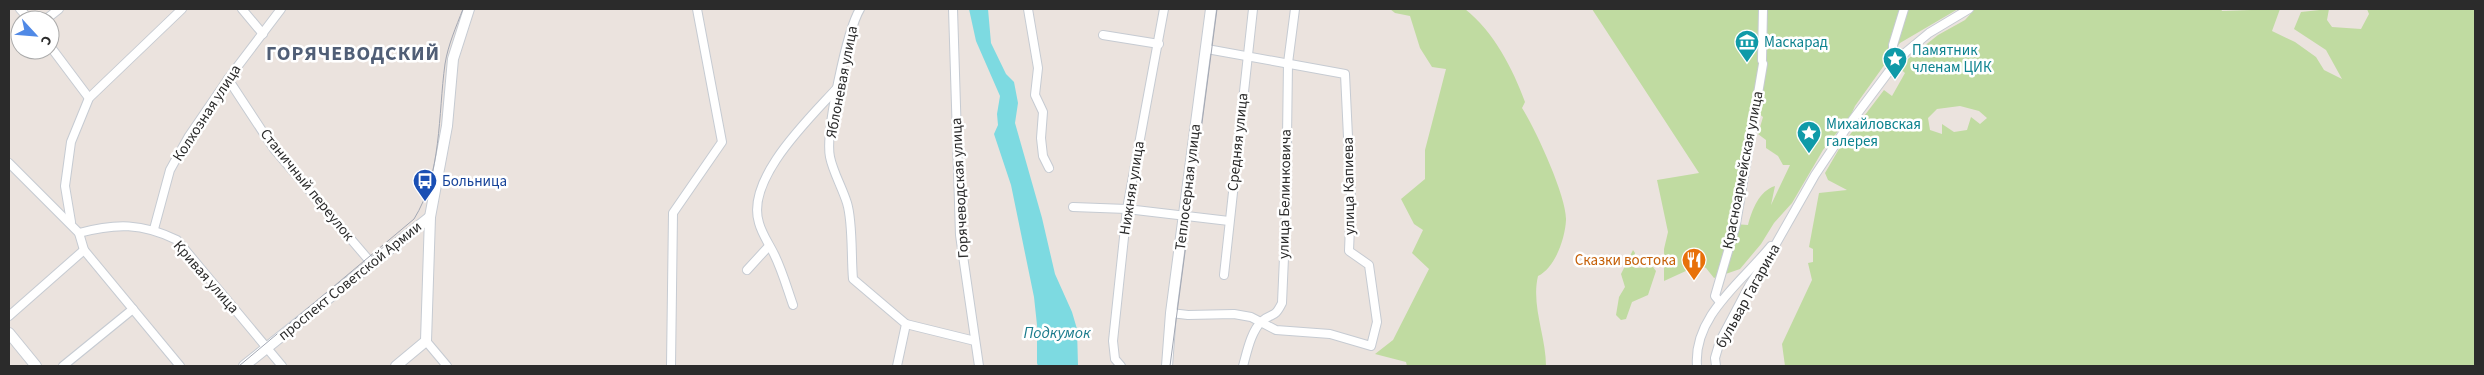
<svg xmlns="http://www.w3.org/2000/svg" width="2484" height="375" viewBox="0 0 2484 375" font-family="'Source Sans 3',sans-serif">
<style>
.green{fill:#c0dba1;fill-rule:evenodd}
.water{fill:#7ddae1}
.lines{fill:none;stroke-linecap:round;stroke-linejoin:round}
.street-casing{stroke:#c6cbd2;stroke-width:10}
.secondary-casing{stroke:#c6cbd2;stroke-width:12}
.street{stroke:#fff;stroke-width:8}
.secondary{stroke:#fff;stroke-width:10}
.tram{stroke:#a2a7b3;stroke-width:1}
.labels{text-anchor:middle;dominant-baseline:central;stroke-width:5;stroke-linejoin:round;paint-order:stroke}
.culture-label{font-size:15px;fill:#0d838f;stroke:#fff;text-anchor:start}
.street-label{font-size:15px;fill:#2b2b2b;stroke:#fff}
.transit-label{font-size:15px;fill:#164399;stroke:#fff;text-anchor:start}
.food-label{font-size:15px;fill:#c56008;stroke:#fff;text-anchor:end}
.water-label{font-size:16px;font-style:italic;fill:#1c7c8d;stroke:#fff}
.district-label{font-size:20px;font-weight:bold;letter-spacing:1px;fill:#505e76;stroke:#fff}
</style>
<rect width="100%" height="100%" fill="#ebe3de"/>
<g class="green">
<path d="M 1390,9 L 1465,9 C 1494,32 1513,69 1525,102 L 1522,108 C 1535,128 1567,197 1566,220 C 1565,239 1555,268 1538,276 C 1531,306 1546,336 1546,366 L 1407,366 L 1406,362 L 1375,354 L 1393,340 L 1429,269 L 1412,253 L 1423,230 L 1414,224 L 1401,199 L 1425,179 L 1425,150 L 1446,69 L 1432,67 L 1420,48 L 1410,16 L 1395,13 Z"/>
<path d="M 1592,9 L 1958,9 L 1900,43 L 1855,106 L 1851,115 L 1823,150 L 1792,203 L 1774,223 L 1761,244 L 1740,269 L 1714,278 L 1706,268 L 1699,265 L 1664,281 L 1664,249 L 1668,232 L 1657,180 L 1699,173 ZM 1758,113 L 1763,117 L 1758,134 L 1766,140 L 1766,148 L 1778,156 L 1783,165 L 1790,165 L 1771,205 L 1775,186 C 1759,191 1752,210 1748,225 L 1734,224 L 1736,198 L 1751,120 Z"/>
<path d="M 1975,9 L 2221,9 L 2222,11 L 2280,9 L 2272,31 L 2295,42 L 2316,57 L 2324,70 L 2342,79 L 2326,50 L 2294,29 L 2301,12 L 2329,9 L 2327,20 L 2332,27 L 2361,29 L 2369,14 L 2367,9 L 2475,9 L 2475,366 L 1785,366 L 1782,344 L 1812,280 L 1808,263 L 1813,262 L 1813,249 L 1809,247 L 1819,193 L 1847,190 L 1828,180 L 1825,173 L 1839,149 L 1884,90 L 1892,96 L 1905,73 L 1898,67 L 1938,35 L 1965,20 ZM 1960,106 L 1979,111 L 1987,118 L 1980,124 L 1971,117 L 1967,130 L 1954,132 L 1942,124 L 1942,134 L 1930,130 L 1928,118 L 1937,109 Z"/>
<polygon points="1633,250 1635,253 1633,265 1635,268 1653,267 1656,271 1648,295 1632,302 1626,319 1621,320 1616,315 1619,297 1625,287 1621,274"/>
</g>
<polygon class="water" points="969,9 988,9 991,43 1006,74 1014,82 1018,103 1015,123 1042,218 1055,274 1072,312 1077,329 1078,366 1038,366 1037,363 1037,325 1034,297 1011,185 994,134 998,125 997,114 1000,96 976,41"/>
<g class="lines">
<defs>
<g id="street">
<polyline points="20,9 30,20"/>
<polyline points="242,9 263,34"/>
<path d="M 860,9 C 847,30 825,133 830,157 C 833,172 842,187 847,203 C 853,222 851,257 853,279 L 906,324 L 897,366"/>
<polyline points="953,9 960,235 979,366"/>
<polyline points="1028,9 1038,68 1035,95 1043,112 1041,138 1043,156 1049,168"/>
<polyline points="45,20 59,9"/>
<polyline points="1103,35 1159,44"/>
<polyline points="50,46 89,98"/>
<polyline points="1762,60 1763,9"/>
<polyline points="1893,66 1893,45 1904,9"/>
<polyline points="228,79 274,149 373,265"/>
<polyline points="9,163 79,233 84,250 180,366"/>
<polyline points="1073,207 1127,209 1229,221"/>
<polyline points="71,222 65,186 71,142 89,98 182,9"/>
<polyline points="154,229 170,170 189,136 228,79 281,9"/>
<path d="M 79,233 C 116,223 142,223 177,240 L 282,366"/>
<polyline points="747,270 769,246"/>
<polyline points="1224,275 1253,9"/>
<polyline points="1720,302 1715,296 1736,224 1763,64"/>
<path d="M 793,305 C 787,288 782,270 774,254 C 769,244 762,234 759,223 C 745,179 810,118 837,88"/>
<polyline points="1171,313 1188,315 1234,314 1251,317 1276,330 1330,334 1371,346 1377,322 1369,265 1349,251 1351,200 1345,74 1207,49"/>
<polyline points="9,316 84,250"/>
<polyline points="906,324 975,341"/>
<polyline points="426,341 447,366"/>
<polyline points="63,366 133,309"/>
<polyline points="671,366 673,213 722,142 697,9"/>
<polyline points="1121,366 1115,359 1113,341 1127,209 1164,9"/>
<path d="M 1243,366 C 1247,352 1251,331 1262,321 C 1273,312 1274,319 1282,303 L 1286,212 L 1288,63 L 1295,9"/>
<path d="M 1697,366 C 1693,316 1742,282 1771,246"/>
<polyline points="1716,366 1715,358 1720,341 1749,286 1773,249 1815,175 1845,130 1893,66 1906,52 1929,33 1969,9"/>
</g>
<g id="secondary">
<polyline points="9,333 36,366"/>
<polyline points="244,366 430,217"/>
<polyline points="396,366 426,341 430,217 447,126 453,59 469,9"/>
<polyline points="1167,366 1171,313 1211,9"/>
</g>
</defs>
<use href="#street" class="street-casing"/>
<use href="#secondary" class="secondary-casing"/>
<use href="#street" class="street"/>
<use href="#secondary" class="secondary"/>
<g class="tram">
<path d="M 239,366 L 414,219 C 442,174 438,115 445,64 C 448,45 456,27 463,9"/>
<polyline points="1170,366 1217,9"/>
</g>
</g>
<defs>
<symbol id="museum-pin" viewBox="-11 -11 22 30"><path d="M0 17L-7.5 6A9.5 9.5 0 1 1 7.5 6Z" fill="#0f9aa8" stroke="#fff"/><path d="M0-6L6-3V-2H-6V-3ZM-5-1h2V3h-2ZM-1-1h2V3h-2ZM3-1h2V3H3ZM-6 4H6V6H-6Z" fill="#fff"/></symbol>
<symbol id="sight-pin" viewBox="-11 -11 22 30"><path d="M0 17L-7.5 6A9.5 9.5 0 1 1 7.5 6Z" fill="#0f9aa8" stroke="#fff"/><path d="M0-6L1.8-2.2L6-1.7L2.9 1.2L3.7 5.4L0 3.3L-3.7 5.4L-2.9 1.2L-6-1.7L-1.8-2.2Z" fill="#fff"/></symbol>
<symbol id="bus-pin" viewBox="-11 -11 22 30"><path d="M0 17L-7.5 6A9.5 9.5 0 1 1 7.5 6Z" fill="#1a4fb4" stroke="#fff"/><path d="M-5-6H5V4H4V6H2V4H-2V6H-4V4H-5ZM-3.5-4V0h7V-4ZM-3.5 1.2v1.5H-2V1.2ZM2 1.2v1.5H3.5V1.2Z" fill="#fff"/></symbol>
<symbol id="restaurant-pin" viewBox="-11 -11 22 30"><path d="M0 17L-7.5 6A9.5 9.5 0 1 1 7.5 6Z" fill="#e8710a" stroke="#fff"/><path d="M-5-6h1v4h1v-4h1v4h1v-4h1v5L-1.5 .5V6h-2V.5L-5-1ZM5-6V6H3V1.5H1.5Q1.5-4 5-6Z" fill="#fff"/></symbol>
</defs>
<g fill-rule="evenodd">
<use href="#museum-pin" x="1733" y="28" width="28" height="38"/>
<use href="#sight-pin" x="1881" y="45" width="28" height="38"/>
<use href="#sight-pin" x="1795" y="119" width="28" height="38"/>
<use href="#bus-pin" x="411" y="167" width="28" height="38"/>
<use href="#restaurant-pin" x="1680" y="246" width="28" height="38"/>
</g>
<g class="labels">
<g class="culture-label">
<text x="1764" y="42">Маскарад</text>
<text x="1912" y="50">Памятник<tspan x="1912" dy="17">членам ЦИК</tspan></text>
<text x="1826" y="124">Михайловская<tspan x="1826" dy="17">галерея</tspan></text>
</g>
<g class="street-label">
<text transform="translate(842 82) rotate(-79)">Яблоневая улица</text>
<text transform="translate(207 113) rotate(-57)">Колхозная улица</text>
<text transform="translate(1238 142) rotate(-84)">Средняя улица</text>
<text transform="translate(1743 170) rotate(-79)">Красноармейская улица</text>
<text transform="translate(307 185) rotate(51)">Станичный переулок</text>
<text transform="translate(1349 186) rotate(-91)">улица Капиева</text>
<text transform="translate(1188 187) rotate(-83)">Теплосерная улица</text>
<text transform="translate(960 188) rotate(-93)">Горячеводская улица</text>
<text transform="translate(1132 188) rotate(-81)">Нижняя улица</text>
<text transform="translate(1285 194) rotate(-89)">улица Белинковича</text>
<text transform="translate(206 277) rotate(49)">Кривая улица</text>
<text transform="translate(350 281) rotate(-39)">проспект Советской Армии</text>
<text transform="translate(1748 296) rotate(-61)">бульвар Гагарина</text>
</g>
<g class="transit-label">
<text x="442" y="181">Больница</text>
</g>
<g class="food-label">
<text x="1676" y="260">Сказки востока</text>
</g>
<g class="water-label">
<text x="1057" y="333">Подкумок</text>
</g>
<g class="district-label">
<text x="353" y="54">ГОРЯЧЕВОДСКИЙ</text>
</g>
</g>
<rect width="2484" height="375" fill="none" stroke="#2b2b2b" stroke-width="20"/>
<g transform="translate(35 35) rotate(116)"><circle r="24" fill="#ffffff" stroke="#aaaaaa"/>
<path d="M0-4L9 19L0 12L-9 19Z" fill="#5089e6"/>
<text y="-8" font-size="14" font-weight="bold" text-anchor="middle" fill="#2b2b2b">С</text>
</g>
</svg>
